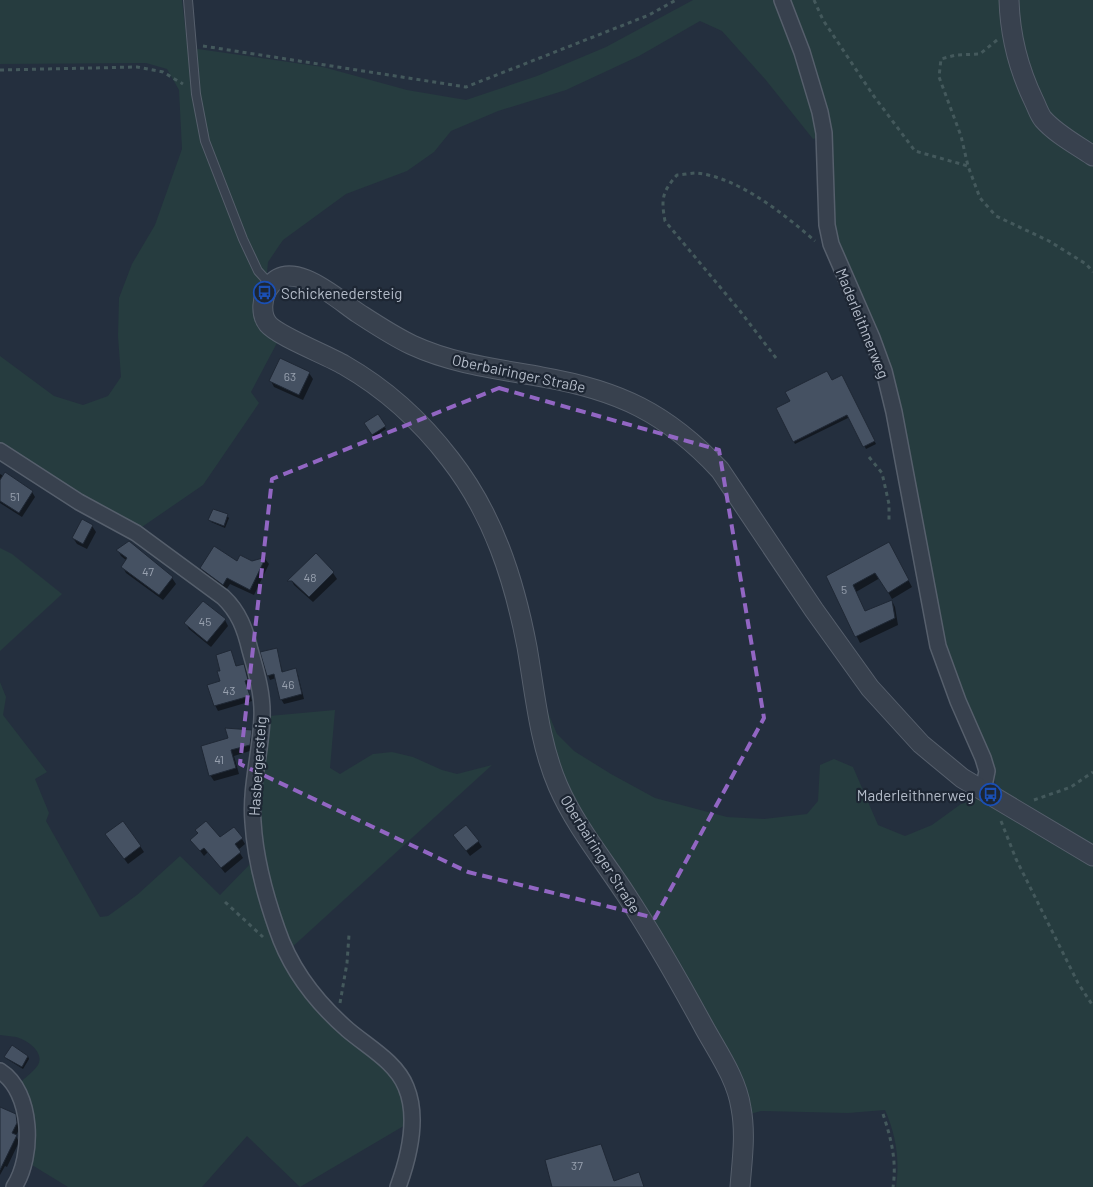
<svg xmlns="http://www.w3.org/2000/svg" width="1093" height="1187" viewBox="0 0 1093 1187" font-family="Barlow,sans-serif">
<style>
.green{fill:#263c3f}
.shadow{fill:#0007}
.building{fill:#455162;stroke:#1f2835}
.lines{fill:none;stroke-linecap:round;stroke-linejoin:round}
.service-casing{stroke:#565f6c;stroke-width:10}
.minor-casing{stroke:#565f6c;stroke-width:18}
.tertiary-casing{stroke:#565f6c;stroke-width:21}
.path{stroke:#44595c;stroke-width:3;stroke-dasharray:4 4;stroke-linecap:butt}
.service{stroke:#38414e;stroke-width:8}
.minor{stroke:#38414e;stroke-width:15}
.tertiary{stroke:#38414e;stroke-width:19}
.marked{fill:none;stroke:#9266c3;stroke-width:4;stroke-dasharray:10 6;stroke-linejoin:round}
.labels{text-anchor:middle;dominant-baseline:central;stroke-width:4.5;stroke-linejoin:round;paint-order:stroke}
.number-label{font-size:12px;fill:#98a1af}
.poi-label{font-size:15px;fill:#b4bcc9;stroke:#1d2633;text-anchor:start}
.street-label{font-size:15px;fill:#b4bcc9;stroke:#1d2633}
</style>
<rect width="100%" height="100%" fill="#242f3e"/>
<g class="green">
<path d="M 0,0 L 182,0 L 188,51 L 198,49 L 323,67 L 407,90 L 466,100 L 537,76 L 606,47 L 693,0 L 1093,0 L 1093,1187 L 896,1187 C 900,1160 896,1135 885,1110 L 848,1113 L 761,1111 L 750,1114 L 611,863 L 560,776 L 542,698 L 557,734 L 574,751 L 611,774 L 655,798 L 727,817 L 764,819 L 807,814 L 818,801 L 820,765 L 834,759 L 853,767 L 878,825 L 905,836 L 932,825 L 961,804 L 984,797 L 996,790 L 994,770 L 942,645 L 904,439 L 841,256 L 832,224 L 828,134 L 813,139 L 765,79 L 722,31 L 700,21 L 639,56 L 566,90 L 498,111 L 451,131 L 434,152 L 407,171 L 346,194 L 283,240 L 268,262 L 267,273 L 258,285 L 253,309 L 255,320 L 261,329 L 278,341 L 251,392 L 259,403 L 203,485 L 139,529 L 94,505 L 0,445 L 0,356 L 54,396 L 83,405 L 108,396 L 121,377 L 118,336 L 119,298 L 132,264 L 155,225 L 182,149 L 179,90 L 167,69 L 146,63 L 0,64 Z"/>
<polygon points="0,548 12,554 62,594 0,651"/>
<path d="M 0,682 L 6,697 L 3,715 L 47,772 L 35,779 L 49,813 L 46,821 L 100,917 L 108,916 L 137,895 L 180,856 L 220,895 L 253,861 L 277,944 L 402,1087 L 407,1124 L 300,1187 L 247,1136 L 202,1187 L 68,1187 L 32,1165 L 28,1101 L 21,1082 C 26,1077 34,1071 38,1065 C 45,1052 27,1040 16,1037 C 11,1036 5,1036 0,1035 Z"/>
<polygon points="335,710 330,768 340,774 373,754 392,752 413,757 442,770 457,774 492,765 290,949 266,879 256,813 269,716"/>
</g>
<g class="shadow">
<polygon points="309,373 313,379 303,400 274,387 271,381"/>
<polygon points="842,377 876,444 866,449 850,417 795,444 777,409"/>
<polygon points="377,416 386,429 374,437 365,424"/>
<polygon points="0,474 32,492 35,497 22,517 0,503"/>
<polygon points="227,516 229,518 225,528 211,522 210,520"/>
<polygon points="92,526 96,532 87,549 77,544 73,538"/>
<polygon points="889,544 912,587 892,599 880,578 856,592 865,612 892,601 895,607 898,625 860,643 827,576"/>
<polygon points="118,550 172,578 176,584 163,600 126,573 123,567 127,561 121,556"/>
<polygon points="316,555 333,573 337,579 313,602 294,585 291,579"/>
<polygon points="265,559 269,564 254,595 230,584 226,590 205,574 201,568 238,562 252,562"/>
<polygon points="225,620 228,626 211,647 189,629 186,623"/>
<polygon points="276,649 283,673 295,670 298,675 304,699 284,704 281,699 276,678 270,680 268,675"/>
<polygon points="230,652 237,667 244,665 247,671 251,686 247,686 252,701 218,711 215,705 222,682 222,671"/>
<polygon points="251,731 254,737 253,750 234,756 239,774 214,781 210,775 230,739"/>
<polygon points="455,835 478,841 482,847 470,856"/>
<polygon points="219,838 242,839 245,844 238,850 243,858 225,873 208,852 204,856 192,840"/>
<polygon points="110,840 140,846 144,852 128,864"/>
<polygon points="28,1056 29,1059 23,1069 7,1059 6,1057"/>
<polygon points="0,1112 15,1115 18,1121 19,1129 16,1136 19,1142 7,1167 5,1166 0,1175"/>
</g>
<g class="building">
<polygon points="280,358 310,372 299,395 269,381"/>
<polygon points="827,371 832,380 842,375 875,441 863,447 847,415 793,442 776,408 790,401 785,392"/>
<polygon points="378,414 386,426 372,435 364,423"/>
<polygon points="5,472 33,491 19,513 0,501 0,480"/>
<polygon points="213,509 228,514 224,526 208,520"/>
<polygon points="82,519 93,525 83,544 72,538"/>
<polygon points="129,541 173,577 159,595 121,567 127,558 116,550"/>
<polygon points="889,542 909,580 888,593 875,573 853,585 865,611 892,600 895,618 855,637 826,576"/>
<polygon points="214,546 237,561 240,555 252,561 266,557 250,590 227,578 223,585 200,568"/>
<polygon points="316,553 334,572 309,597 292,581 287,581"/>
<polygon points="203,601 226,619 207,642 184,623"/>
<polygon points="277,648 282,672 296,668 302,694 280,700 274,674 267,676 260,652"/>
<polygon points="231,650 236,666 244,664 248,680 245,681 250,696 214,706 207,685 220,681 217,671 220,671 216,655"/>
<polygon points="225,728 252,730 250,745 231,750 236,768 209,776 201,746 228,738"/>
<polygon points="123,821 141,846 124,859 105,834"/>
<polygon points="206,821 220,837 234,827 243,838 235,844 241,852 221,868 204,848 200,851 190,840 198,833 195,830"/>
<polygon points="466,825 479,841 466,851 453,835"/>
<polygon points="12,1045 28,1056 22,1067 4,1057"/>
<polygon points="0,1107 16,1114 17,1123 12,1133 17,1135 0,1170"/>
<polygon points="601,1144 614,1181 639,1172 644,1187 552,1187 545,1160"/>
</g>
<g class="lines">
<defs>
<polyline id="service" points="188,0 196,94 205,141 243,239 258,271 270,284"/>
<g id="minor">
<polyline points="782,0 802,52 820,112 824,133 827,225 831,244 872,338 884,371 894,412 938,646 958,701 983,758 987,771 985,781 980,788"/>
<path d="M 0,451 L 79,502 L 136,533 L 223,597 C 239,612 245,629 250,650 C 256,671 263,694 262,717 C 261,752 250,787 253,822 C 255,857 265,895 277,929 C 290,968 317,1003 348,1030 C 368,1047 396,1062 406,1087 C 419,1118 409,1157 398,1187"/>
<path d="M 0,1071 C 33,1092 34,1156 14,1187"/>
</g>
<g id="tertiary">
<path d="M 1009,0 C 1010,35 1019,70 1034,101 C 1037,107 1039,114 1043,119 C 1056,134 1077,145 1093,156"/>
<path d="M 740,1187 C 742,1161 746,1134 741,1108 C 737,1080 719,1054 705,1029 C 680,983 654,937 625,893 C 602,858 575,825 558,786 C 539,742 535,693 527,647 C 514,579 493,514 450,459 C 421,421 386,389 344,365 C 327,355 278,336 268,324 C 260,314 262,297 269,287 C 291,256 337,299 358,313 C 375,324 393,336 412,345 C 453,364 498,369 542,377 C 618,390 667,413 720,470 L 814,610 L 870,688 L 921,744 L 962,778 L 1093,856"/>
</g>
</defs>
<use href="#service" class="service-casing"/>
<use href="#minor" class="minor-casing"/>
<use href="#tertiary" class="tertiary-casing"/>
<g class="path">
<polyline points="814,0 823,20 873,95 915,151 968,166"/>
<polyline points="997,40 980,54 956,55 941,59 939,77 961,136 968,166 980,198 996,216 1049,241 1086,264 1093,272"/>
<polyline points="203,46 466,87 649,15 676,0"/>
<polyline points="0,70 137,67 163,72 183,84"/>
<path d="M 776,358 L 740,311 L 665,221 C 661,199 662,192 677,175 C 683,175 690,173 696,173 C 738,177 784,214 815,241"/>
<polyline points="869,457 882,473 889,504 889,522"/>
<polyline points="1034,800 1071,787 1093,772"/>
<polyline points="1001,821 1016,859 1078,983 1093,1006"/>
<polyline points="225,902 263,937"/>
<polyline points="340,1003 347,963 349,935"/>
<path d="M 883,1114 C 891,1138 897,1161 893,1187"/>
</g>
<use href="#service" class="service"/>
<use href="#minor" class="minor"/>
<use href="#tertiary" class="tertiary"/>
</g>
<path class="marked" d="M 499,388 L 719,450 L 764,718 L 655,918 L 468,872 L 240,764 L 272,479 Z"/>
<defs>
<symbol id="bus-ring" viewBox="-11 -11 22 22"><circle r="9.5" fill="#1d2633" stroke="#1a4fb4" stroke-width="1.5"/><path d="M-5-6H5V4H4V6H2V4H-2V6H-4V4H-5ZM-3.5-4V0h7V-4ZM-3.5 1.2v1.5H-2V1.2ZM2 1.2v1.5H3.5V1.2Z" fill="#1a4fb4"/></symbol>
</defs>
<g fill-rule="evenodd">
<use href="#bus-ring" x="252" y="280" width="25" height="25"/>
<use href="#bus-ring" x="978" y="782" width="25" height="25"/>
</g>
<g class="labels">
<g class="number-label">
<text x="290" y="376">63</text>
<text x="15" y="496">51</text>
<text x="148" y="571">47</text>
<text x="310" y="577">48</text>
<text x="844" y="589">5</text>
<text x="205" y="621">45</text>
<text x="288" y="684">46</text>
<text x="229" y="690">43</text>
<text x="219" y="759">41</text>
<text x="577" y="1165">37</text>
</g>
<g class="poi-label">
<text x="281" y="293">Schickenedersteig</text>
<text x="974" y="795" text-anchor="end">Maderleithnerweg</text>
</g>
<g class="street-label">
<text transform="translate(863 323) rotate(68)">Maderleithnerweg</text>
<text transform="translate(519 373) rotate(12)">Oberbairinger Straße</text>
<text transform="translate(257 766) rotate(-86)">Hasbergersteig</text>
<text transform="translate(601 854) rotate(58)">Oberbairinger Straße</text>
</g>
</g>
</svg>
